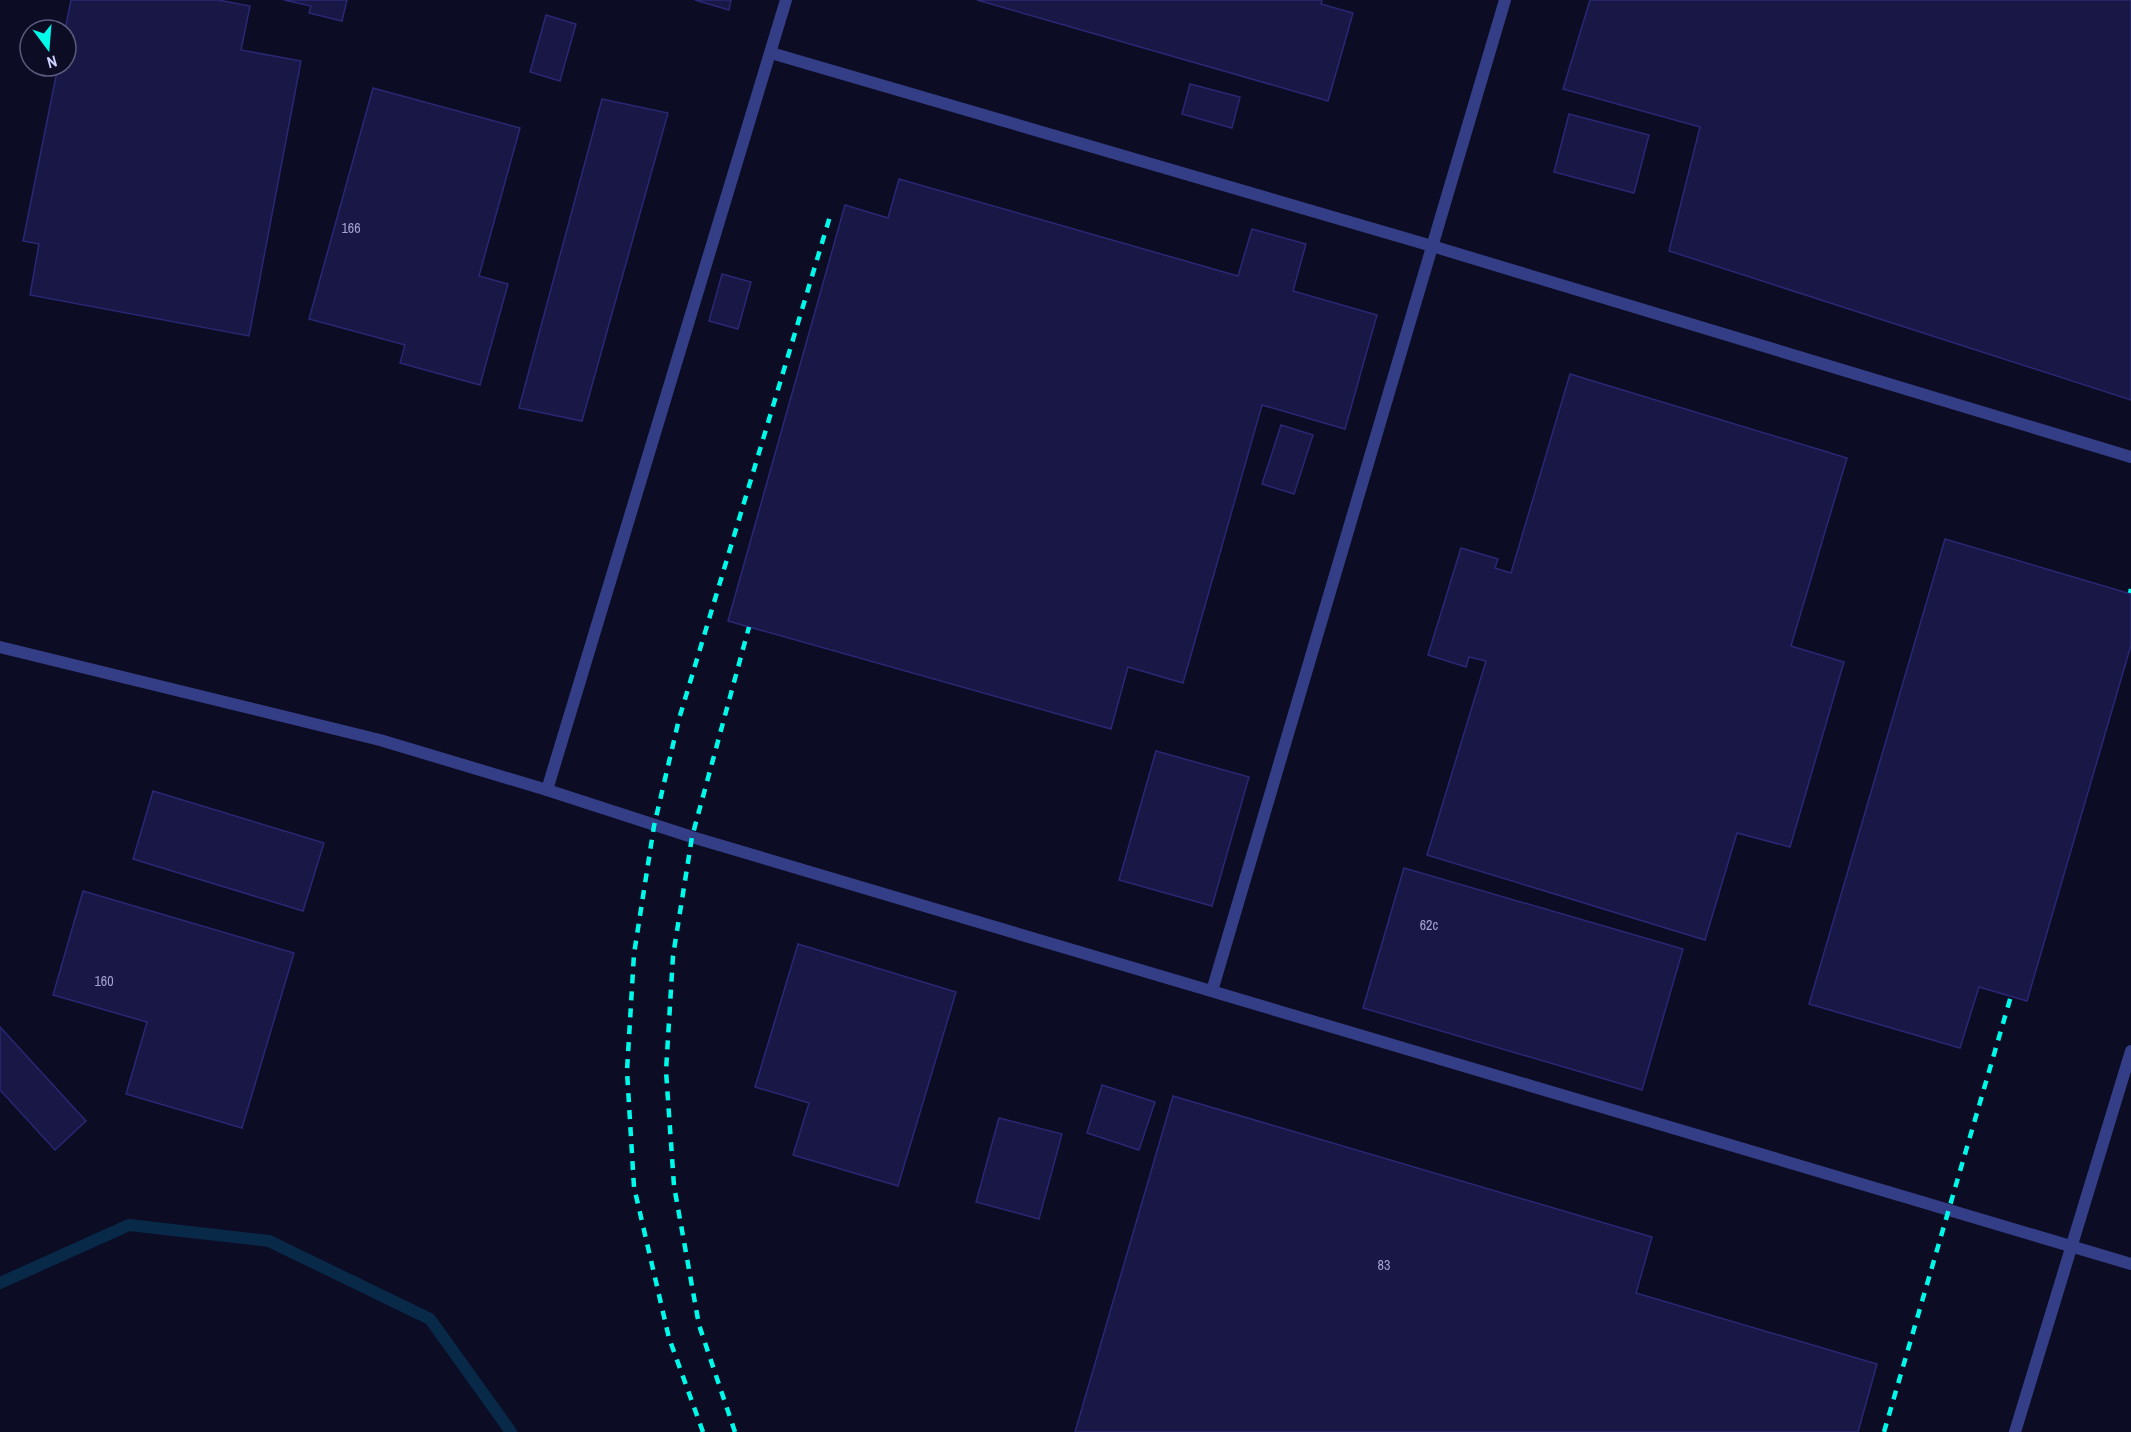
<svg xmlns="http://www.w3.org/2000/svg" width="2131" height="1432" viewBox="0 0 2131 1432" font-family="'Archivo Narrow',sans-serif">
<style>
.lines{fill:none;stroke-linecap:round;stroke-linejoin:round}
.stream{stroke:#082947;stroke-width:12}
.building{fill:#191746;stroke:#2a2774;stroke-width:1.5}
.service{stroke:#343e86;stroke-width:12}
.rail{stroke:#00faea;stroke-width:4.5;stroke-dasharray:9 8;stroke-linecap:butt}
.labels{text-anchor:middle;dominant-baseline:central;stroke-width:4.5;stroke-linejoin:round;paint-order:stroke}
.number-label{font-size:14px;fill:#a2a3d1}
</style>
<rect width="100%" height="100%" fill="#0c0c24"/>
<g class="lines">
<polyline class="stream" points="0,1283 129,1225 269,1241 430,1319 511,1432"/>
</g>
<g class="building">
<polygon points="71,0 218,0 250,6 241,50 301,61 249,336 30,295 39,244 23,241 58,66 66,66 65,30"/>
<polygon points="284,0 347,0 342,21 309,13 311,6"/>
<polygon points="695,0 731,0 729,10"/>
<polygon points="977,0 1322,0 1321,4 1353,13 1328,101"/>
<polygon points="1590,0 2131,0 2131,400 1669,251 1700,127 1563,89"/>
<polygon points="546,15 576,24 560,81 530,72"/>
<polygon points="1190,84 1240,97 1232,128 1182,114"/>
<polygon points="373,88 520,128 479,276 508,284 480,385 400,363 405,345 309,319"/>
<polygon points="602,99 668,113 582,421 519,408"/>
<polygon points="1569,114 1649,135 1634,193 1554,172"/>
<polygon points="899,179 1238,276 1252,229 1306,244 1293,291 1377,315 1345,429 1262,405 1183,683 1128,667 1111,729 728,621 845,205 888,218"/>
<polygon points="722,274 751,282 738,329 709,321"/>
<polygon points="1570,374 1847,458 1791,646 1844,662 1790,847 1737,833 1705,940 1427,855 1486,661 1469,657 1466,667 1428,655 1461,548 1498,559 1495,568 1511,573"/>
<polygon points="1281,425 1313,435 1294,494 1262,484"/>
<polygon points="1945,539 2131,594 2131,645 2027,1001 1979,987 1960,1048 1809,1004"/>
<polygon points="1156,751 1249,777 1212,906 1119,880"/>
<polygon points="153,791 324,843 303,911 133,859"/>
<polygon points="1404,868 1683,949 1642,1090 1363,1008"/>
<polygon points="83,891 294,953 242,1128 126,1094 147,1022 53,995"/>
<polygon points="798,944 956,992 898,1186 793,1155 809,1103 755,1087"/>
<polygon points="0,1027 86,1121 55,1150 0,1090"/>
<polygon points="1102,1085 1155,1102 1139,1150 1087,1133"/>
<polygon points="1173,1096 1652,1237 1636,1293 1877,1364 1858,1432 1075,1432"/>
<polygon points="999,1118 1062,1134 1039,1219 976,1202"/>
</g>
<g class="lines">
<g class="service">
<polyline points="771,53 1432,246 2131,457"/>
<polyline points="0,647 380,740 547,790 786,0"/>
<polyline points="547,790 692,837 2131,1264"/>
<polyline points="1212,991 1505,0"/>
<polyline points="2015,1432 2131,1051"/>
</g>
<g class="rail">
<polyline points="2130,593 2131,589"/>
<polyline points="703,1432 669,1338 634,1187 627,1071 634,954 654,826 679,719 831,213"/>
<polyline points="735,1432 699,1325 674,1186 666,1071 673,956 692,837 749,627"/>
<polyline points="1884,1432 2011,996"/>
</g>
</g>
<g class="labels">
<g class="number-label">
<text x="351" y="228">166</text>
<text x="1429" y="925">62c</text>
<text x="104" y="981">160</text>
<text x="1384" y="1265">83</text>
</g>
</g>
<g transform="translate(48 48) rotate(164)"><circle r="28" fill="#0c0c24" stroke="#5a5b7c" stroke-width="1.5"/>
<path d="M0-4.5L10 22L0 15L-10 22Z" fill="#00faea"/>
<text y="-9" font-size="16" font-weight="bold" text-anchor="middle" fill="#cfd2ff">N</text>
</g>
</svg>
